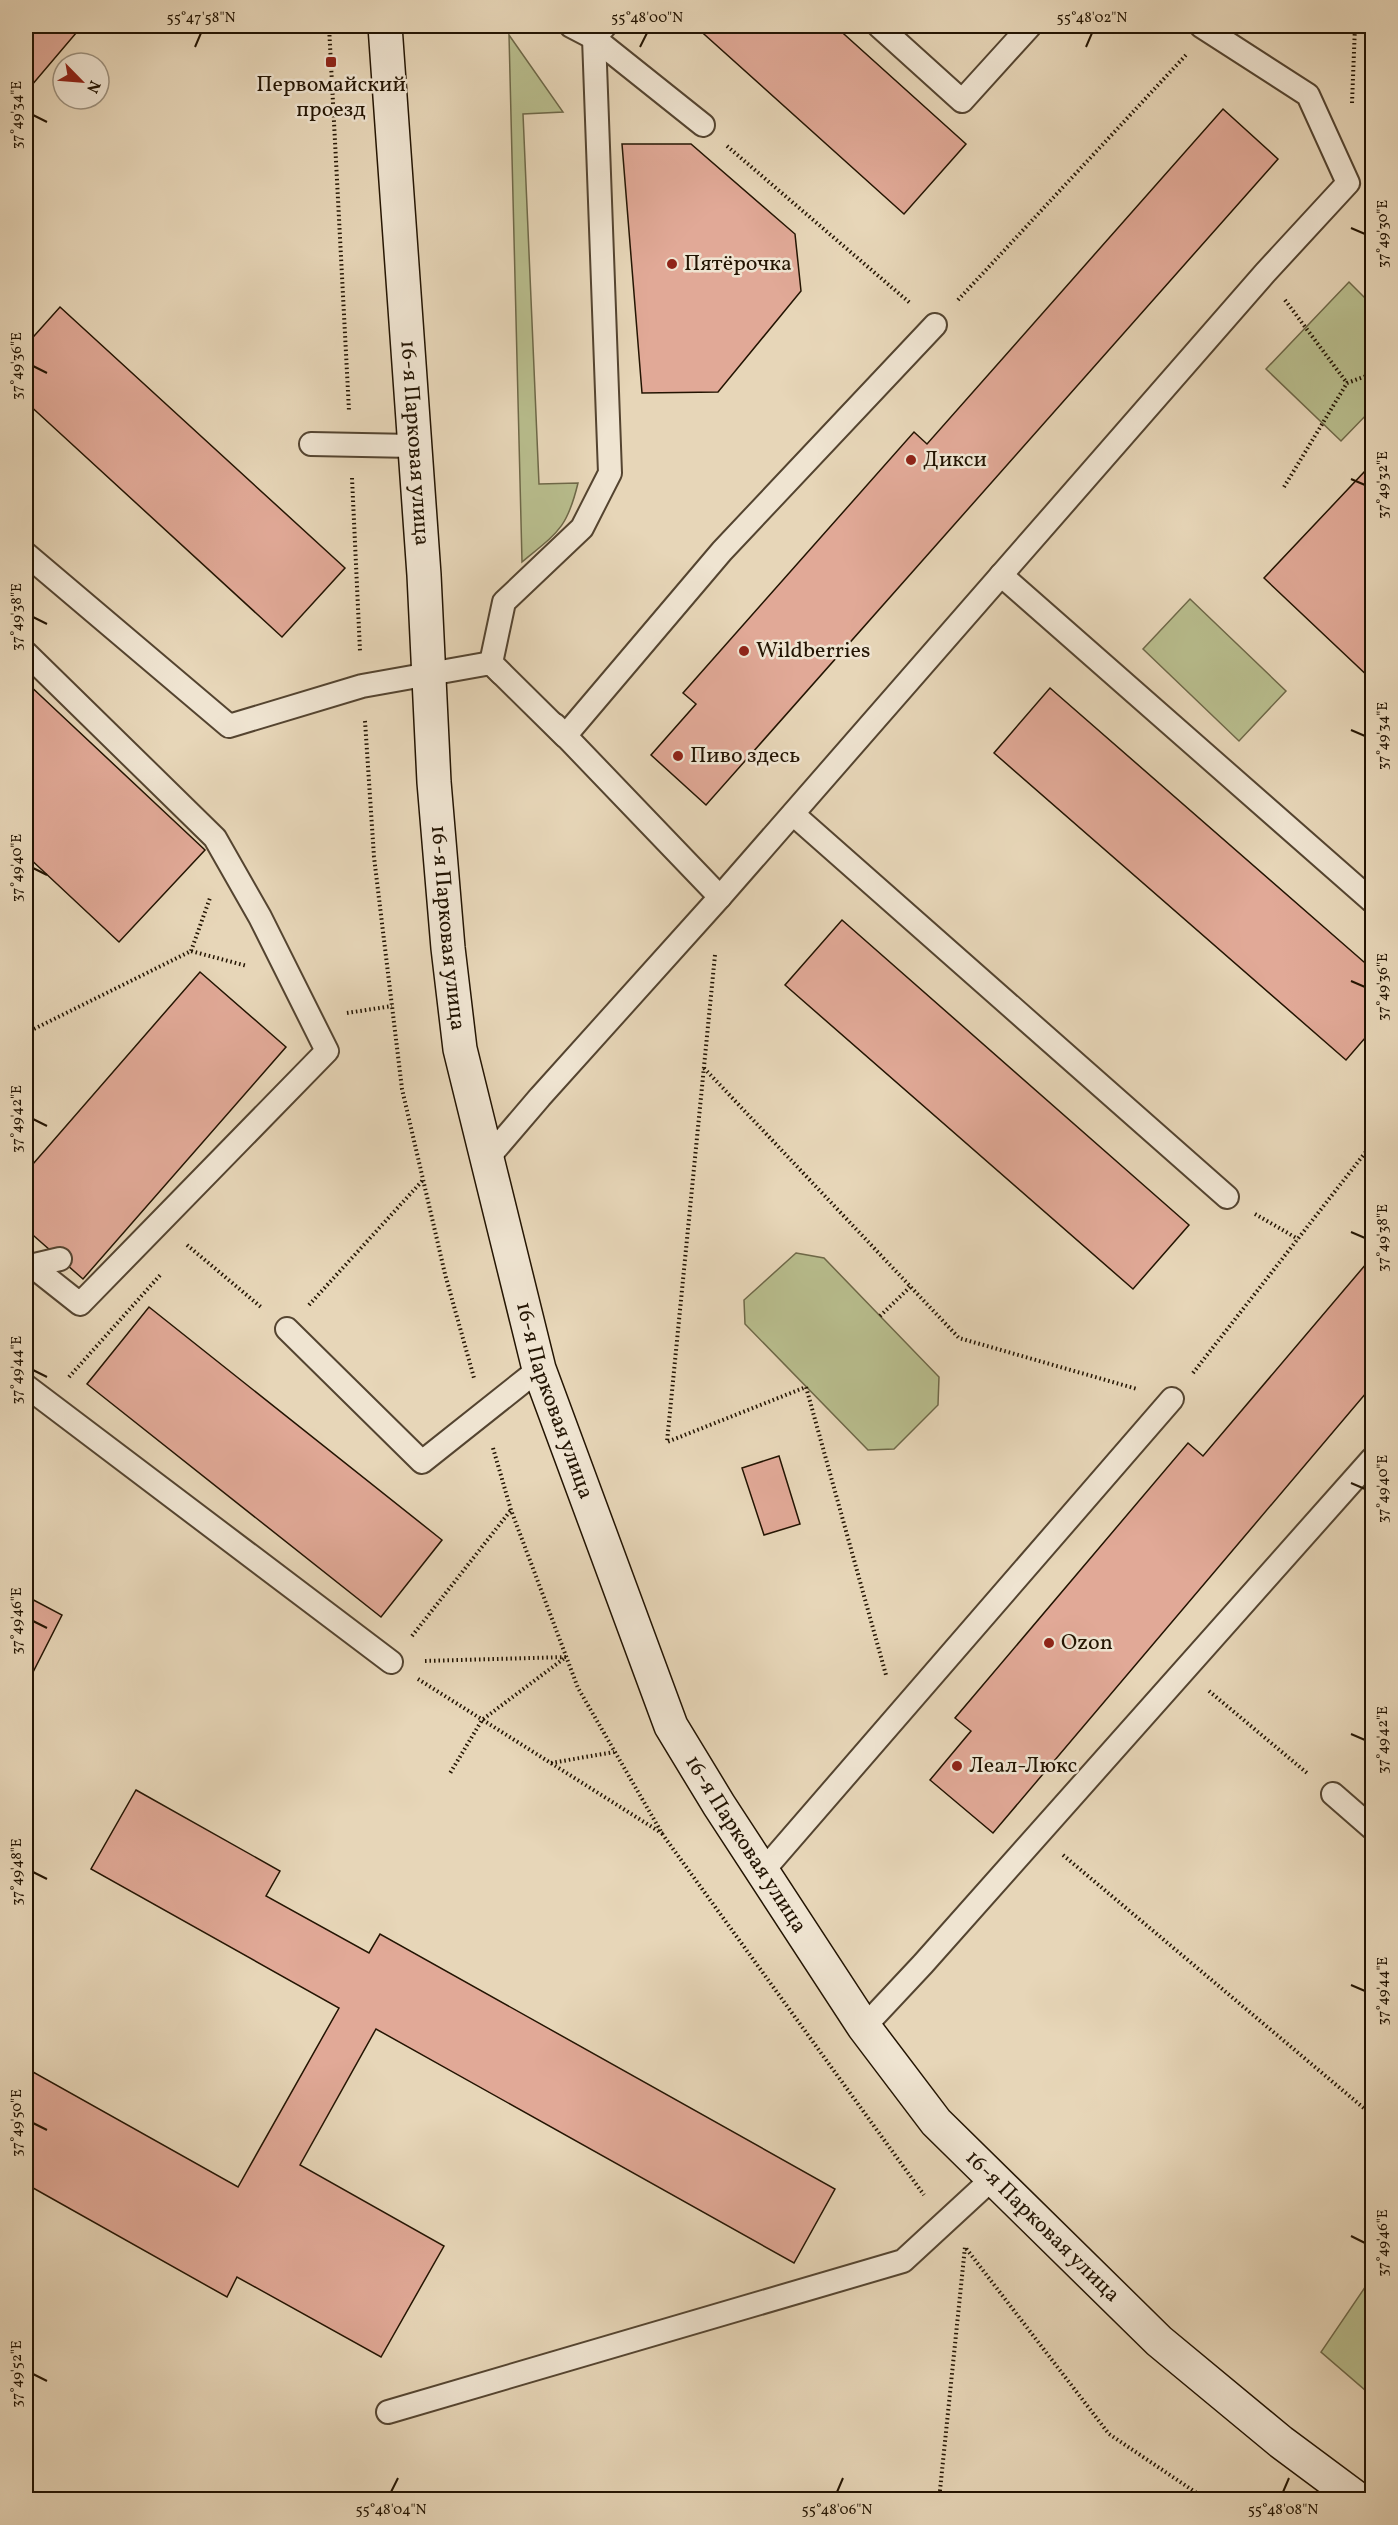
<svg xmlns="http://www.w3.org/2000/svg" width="1398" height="2525" viewBox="0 0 1398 2525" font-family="Vollkorn,serif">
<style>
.green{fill:#b8bd8d;stroke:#6e6848;stroke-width:1.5}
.building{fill:#e1a997;stroke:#231402;stroke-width:1.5}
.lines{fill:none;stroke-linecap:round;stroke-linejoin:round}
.lane-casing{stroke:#544430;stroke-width:26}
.secondary-casing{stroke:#231402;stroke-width:36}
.path{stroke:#231402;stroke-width:4;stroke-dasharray:1.5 3;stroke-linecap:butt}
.lane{stroke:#efe4d1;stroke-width:22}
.secondary{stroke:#efe4d1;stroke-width:33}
.ticks{fill:none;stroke:#231402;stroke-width:2}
.poi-dot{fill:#8f2418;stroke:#efe4d1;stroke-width:2}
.labels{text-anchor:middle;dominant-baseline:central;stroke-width:5;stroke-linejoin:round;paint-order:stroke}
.poi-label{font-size:22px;fill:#231402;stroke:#efe4d1;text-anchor:start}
.street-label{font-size:22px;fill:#231402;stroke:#efe4d1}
.neatline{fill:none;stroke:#231402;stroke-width:2}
.ticks-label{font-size:15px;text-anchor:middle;fill:#231402}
</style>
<rect width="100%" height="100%" fill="#e7d6b8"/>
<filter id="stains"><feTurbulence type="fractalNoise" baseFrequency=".00333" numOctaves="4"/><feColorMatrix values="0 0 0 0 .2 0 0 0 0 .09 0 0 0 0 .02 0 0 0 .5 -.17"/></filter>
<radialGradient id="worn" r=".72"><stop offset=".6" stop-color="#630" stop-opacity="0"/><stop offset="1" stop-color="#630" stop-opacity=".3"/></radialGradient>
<g class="green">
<path d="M 509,35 L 563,112 L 523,114 L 539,484 L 578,483 C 567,529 557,533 522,562 Z"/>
<polygon points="1349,282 1372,305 1372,409 1341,441 1266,369"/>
<polygon points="1190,599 1286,691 1239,741 1143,649"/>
<polygon points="796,1253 824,1258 939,1377 938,1405 894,1449 868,1450 745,1324 744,1300"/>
<polygon points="1372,2277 1372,2396 1321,2352"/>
</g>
<g class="building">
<polygon points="26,26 82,26 26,92"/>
<polygon points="695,26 835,26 966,144 904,214"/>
<polygon points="1223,109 1278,159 706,805 651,755 696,704 683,693 914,432 927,444"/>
<polygon points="622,144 691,144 795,234 801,291 718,392 642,393"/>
<polygon points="60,307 345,568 282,637 26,402 26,345"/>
<polygon points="1367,469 1372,475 1372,680 1264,578"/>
<polygon points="26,682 205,850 119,942 26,855"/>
<polygon points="1050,688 1372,969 1372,1030 1346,1060 994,753"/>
<polygon points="842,920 1189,1225 1133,1289 785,985"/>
<polygon points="200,972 286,1047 83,1279 26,1229 26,1172"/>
<polygon points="1372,1257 1372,1386 993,1833 930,1780 971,1731 955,1718 1188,1443 1203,1456"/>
<polygon points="149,1307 442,1540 381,1617 87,1384"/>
<polygon points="779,1456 800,1524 764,1535 742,1468"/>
<polygon points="26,1596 62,1615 26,1686"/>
<polygon points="136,1790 280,1871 266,1896 369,1953 380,1934 835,2189 794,2263 376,2029 300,2165 444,2246 381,2357 237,2277 227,2297 26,2184 26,2068 238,2187 339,2008 91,1869"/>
</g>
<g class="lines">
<defs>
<g id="lane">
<polyline points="571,26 594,38 703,125"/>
<polyline points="879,26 962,101 1030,26"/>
<polyline points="311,444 413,446"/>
<polyline points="26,554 229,726 362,686 491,663 565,736 722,551 935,325"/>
<polyline points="1001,575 1372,901"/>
<polyline points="26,653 215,838 260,917 327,1051 80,1304 32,1266"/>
<polyline points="501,673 491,663 504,602 582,528 610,473 594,38 605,26"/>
<polyline points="555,725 720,897"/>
<polyline points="793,814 1227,1197"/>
<polyline points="487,1159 540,1097 720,897 1265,273 1348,183 1308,95 1201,26"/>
<polyline points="26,1267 60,1259"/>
<polyline points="287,1329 422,1462 539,1369"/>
<polyline points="26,1386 391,1662"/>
<polyline points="1333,1794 1372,1828"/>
<polyline points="762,1872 1172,1399"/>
<polyline points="864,2027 923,1964 1372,1459"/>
<polyline points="388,2412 903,2261 993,2178"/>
</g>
<g id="secondary">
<path id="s1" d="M 385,26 L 424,575 L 434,782 L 448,948 L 460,1049 L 539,1369 L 671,1726 L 719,1805 L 864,2027 L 936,2122 L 1159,2341 L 1281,2442 L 1359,2500"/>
</g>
</defs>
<use href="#lane" class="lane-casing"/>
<use href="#secondary" class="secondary-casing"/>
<g class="path">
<polyline points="329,26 349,411"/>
<polyline points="1352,103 1355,26"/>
<polyline points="727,146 910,303"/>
<polyline points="958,300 1186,55"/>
<polyline points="1285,300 1347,383"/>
<polyline points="352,478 360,651"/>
<polyline points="1284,487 1347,383 1372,374"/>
<polyline points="365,721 374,857 402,1089 445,1274 474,1378"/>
<polyline points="191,951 210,898"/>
<polyline points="715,955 667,1442 806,1387 886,1675"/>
<polyline points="347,1013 392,1006"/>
<polyline points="26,1033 191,951 247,966"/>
<polyline points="704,1068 959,1338 1137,1389"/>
<polyline points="1255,1214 1298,1239"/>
<polyline points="187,1245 261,1307"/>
<polyline points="309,1305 423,1180"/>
<polyline points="880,1316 910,1287"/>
<polyline points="1193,1373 1372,1144"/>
<polyline points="69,1377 162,1273"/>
<polyline points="493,1448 511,1510 578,1688 663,1835 924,2195"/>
<polyline points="412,1636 511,1510"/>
<polyline points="425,1661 566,1657 482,1720 449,1775"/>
<polyline points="418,1679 663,1834"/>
<polyline points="1209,1691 1307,1773"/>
<polyline points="551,1763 614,1752"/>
<polyline points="1063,1855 1372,2115"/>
<polyline points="939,2500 965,2247 1109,2434 1207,2500"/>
</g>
<use href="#lane" class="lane"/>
<use href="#secondary" class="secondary"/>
</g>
<path class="ticks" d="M 195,47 L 201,33M 640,47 L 647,33M 1086,47 L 1092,33M 33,115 L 47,122M 1351,228 L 1365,234M 33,366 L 47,373M 1351,479 L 1365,485M 33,617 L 47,624M 1351,730 L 1365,736M 33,868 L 47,875M 1351,981 L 1365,987M 33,1119 L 47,1126M 1351,1232 L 1365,1238M 33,1370 L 47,1377M 1351,1483 L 1365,1489M 33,1621 L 47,1628M 1351,1734 L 1365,1740M 33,1872 L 47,1879M 1351,1985 L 1365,1991M 33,2123 L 47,2130M 1351,2236 L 1365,2243M 33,2374 L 47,2381M 391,2492 L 398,2478M 837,2492 L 843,2478M 1283,2492 L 1289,2478"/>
<g class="poi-dot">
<rect x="325" y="56" width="12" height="12" rx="3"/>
<circle cx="672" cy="264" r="6"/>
<circle cx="911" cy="460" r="6"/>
<circle cx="744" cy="651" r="6"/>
<circle cx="678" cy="756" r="6"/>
<circle cx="1049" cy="1643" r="6"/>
<circle cx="957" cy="1766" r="6"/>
</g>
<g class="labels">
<g class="poi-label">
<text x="331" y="85" text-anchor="middle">Первомайский<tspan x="331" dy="25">проезд</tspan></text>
<text x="684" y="264">Пятёрочка</text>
<text x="923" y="460">Дикси</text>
<text x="756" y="651">Wildberries</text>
<text x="690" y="756">Пиво здесь</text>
<text x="1061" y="1643">Ozon</text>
<text x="969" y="1766">Леал-Люкс</text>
</g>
<g class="street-label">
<text stroke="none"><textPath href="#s1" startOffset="418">16-я Парковая улица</textPath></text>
<text stroke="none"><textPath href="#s1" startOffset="904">16-я Парковая улица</textPath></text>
<text stroke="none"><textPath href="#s1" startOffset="1390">16-я Парковая улица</textPath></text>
<text stroke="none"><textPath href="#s1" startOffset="1876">16-я Парковая улица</textPath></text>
<text stroke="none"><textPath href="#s1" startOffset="2362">16-я Парковая улица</textPath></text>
</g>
</g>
<rect width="1398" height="2525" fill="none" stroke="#e7d6b8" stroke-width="66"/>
<g transform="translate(81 81) rotate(115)"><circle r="28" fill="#efe4d1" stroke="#9d917e" stroke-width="1.5"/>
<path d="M0-4.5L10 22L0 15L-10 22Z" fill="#8f2418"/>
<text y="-9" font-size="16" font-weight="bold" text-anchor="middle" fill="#231402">N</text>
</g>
<rect x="33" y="33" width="1332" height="2459" class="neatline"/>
<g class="ticks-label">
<text x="201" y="22">55°47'58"N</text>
<text x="647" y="22">55°48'00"N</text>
<text x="1092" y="22">55°48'02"N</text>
<text transform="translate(16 115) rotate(-90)" y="5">37°49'34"E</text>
<text transform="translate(1382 234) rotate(-90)" y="5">37°49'30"E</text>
<text transform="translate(16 366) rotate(-90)" y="5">37°49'36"E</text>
<text transform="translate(1382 485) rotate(-90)" y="5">37°49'32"E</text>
<text transform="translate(16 617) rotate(-90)" y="5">37°49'38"E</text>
<text transform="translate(1382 736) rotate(-90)" y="5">37°49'34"E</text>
<text transform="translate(16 868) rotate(-90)" y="5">37°49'40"E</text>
<text transform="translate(1382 987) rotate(-90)" y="5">37°49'36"E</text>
<text transform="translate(16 1119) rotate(-90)" y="5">37°49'42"E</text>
<text transform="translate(1382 1238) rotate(-90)" y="5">37°49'38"E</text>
<text transform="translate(16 1370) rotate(-90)" y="5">37°49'44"E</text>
<text transform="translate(1382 1489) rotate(-90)" y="5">37°49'40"E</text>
<text transform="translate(16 1621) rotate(-90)" y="5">37°49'46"E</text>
<text transform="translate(1382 1740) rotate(-90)" y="5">37°49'42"E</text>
<text transform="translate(16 1872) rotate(-90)" y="5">37°49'48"E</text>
<text transform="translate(1382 1991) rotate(-90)" y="5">37°49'44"E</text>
<text transform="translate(16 2123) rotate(-90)" y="5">37°49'50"E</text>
<text transform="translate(1382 2243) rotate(-90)" y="5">37°49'46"E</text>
<text transform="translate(16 2374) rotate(-90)" y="5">37°49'52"E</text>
<text x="391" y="2514">55°48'04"N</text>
<text x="837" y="2514">55°48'06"N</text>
<text x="1283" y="2514">55°48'08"N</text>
</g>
<rect width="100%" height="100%" filter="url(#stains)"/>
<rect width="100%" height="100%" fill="url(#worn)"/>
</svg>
